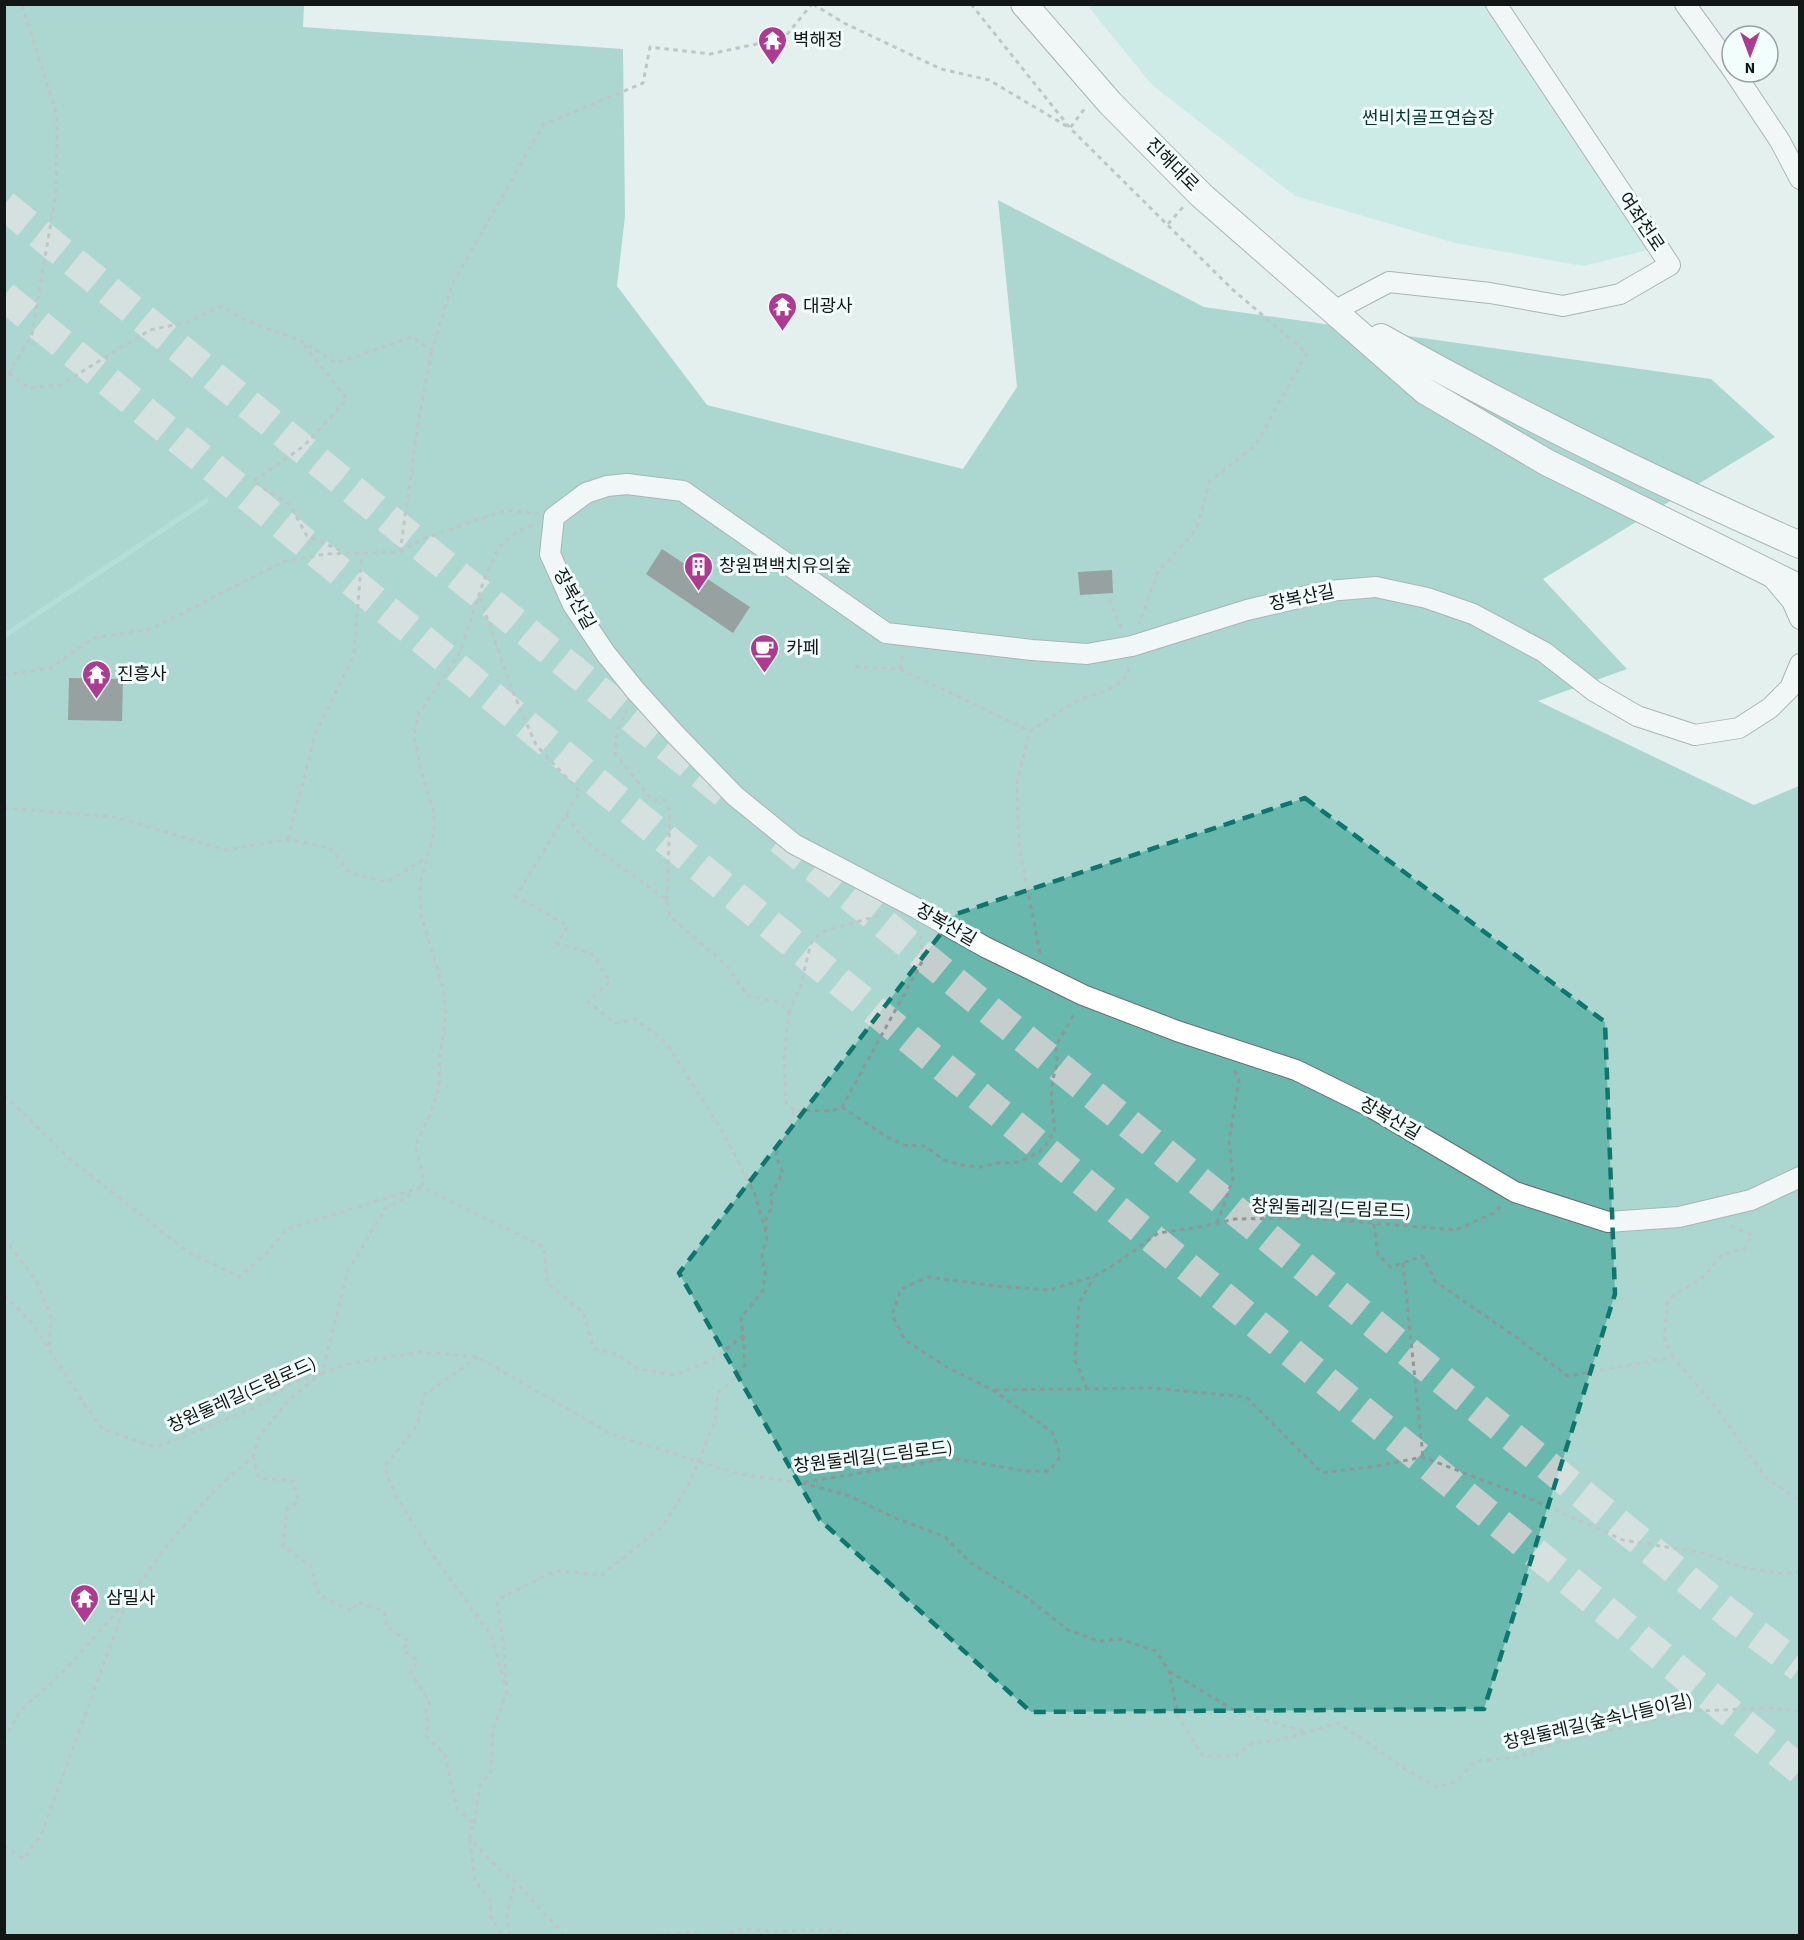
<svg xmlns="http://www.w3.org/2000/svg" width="1804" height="1940" viewBox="0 0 1804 1940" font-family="'Source Sans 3','Noto Sans KR',sans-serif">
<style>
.green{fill:#b1e4db}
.forest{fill:#68b8ad}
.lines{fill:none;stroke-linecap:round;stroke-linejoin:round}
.stream{stroke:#79c9bd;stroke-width:5}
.building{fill:#394240}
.highway-tunnel{stroke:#c4cfcd;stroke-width:30;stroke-dasharray:30 15;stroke-linecap:butt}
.minor-casing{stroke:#646e6c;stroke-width:22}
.major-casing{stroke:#646e6c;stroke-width:28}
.path{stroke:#8f9896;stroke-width:3;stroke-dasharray:4.5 4.5;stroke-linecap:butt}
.minor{stroke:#fff;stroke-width:20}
.major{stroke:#fff;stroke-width:26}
.marked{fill:none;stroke:#0f766e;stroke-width:4.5;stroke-dasharray:12 8;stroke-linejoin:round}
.labels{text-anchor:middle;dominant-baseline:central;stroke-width:6;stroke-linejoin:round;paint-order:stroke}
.poi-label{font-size:18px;fill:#121615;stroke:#f2fefb;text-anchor:start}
.park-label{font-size:18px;fill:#0b332f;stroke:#f2fefb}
.street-label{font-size:18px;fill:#121615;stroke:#f2fefb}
</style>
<rect width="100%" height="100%" fill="#e4f0ee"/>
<polygon class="green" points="1087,5 1488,5 1661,247 1583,266 1455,243 1295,196 1152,85"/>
<polygon class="forest" points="5,5 304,5 303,27 623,49 625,216 617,286 707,405 963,469 1017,387 998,200 1204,307 1711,379 1775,437 1543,579 1627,669 1538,701 1754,805 1799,786 1799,1935 5,1936"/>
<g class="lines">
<polyline class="stream" points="4,636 206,501"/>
</g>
<g class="building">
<polygon points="662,549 750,607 733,633 646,574"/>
<polygon points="1112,570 1113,593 1080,595 1078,572"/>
<polygon points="69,678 123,679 122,721 68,720"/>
</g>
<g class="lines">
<g class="highway-tunnel">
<polyline points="4,205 729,797"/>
<polyline points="4,296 1800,1770"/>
<polyline points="780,839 1728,1613 1800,1667"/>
</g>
<defs>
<g id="minor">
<polyline points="1685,4 1732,69"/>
<polyline points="1734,72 1780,141 1800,179"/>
<polyline points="1334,311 1389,282 1490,293 1563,306 1620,294 1670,265 1496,4"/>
<polyline points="1770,575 1792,601 1800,619"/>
<polyline points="1800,664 1790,688 1770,708 1739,728 1695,735 1637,716 1594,691 1544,652 1473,614 1427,598 1376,587 1328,591 1247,610 1132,646 1087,654 1032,650 886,633 683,491 627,484 607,486 586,493 554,517 550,554 573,605 606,654 635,690 673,732 735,796 794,844 918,909 985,947 1083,995 1177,1031 1296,1070 1369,1106 1515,1192 1608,1222 1679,1217 1751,1200 1800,1177"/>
</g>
<g id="major">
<polyline points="1024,4 1110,103 1201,195 1425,391 1546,462 1800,588"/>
<path d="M 1381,337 C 1516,413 1657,482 1800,545"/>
</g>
</defs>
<use href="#minor" class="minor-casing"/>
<use href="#major" class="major-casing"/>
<g class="path">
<polyline points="813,4 844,23 941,69 989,80 1070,128 1085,108"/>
<polyline points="971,4 1070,128 1232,289 1307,353 1255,446 1210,481 1196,530 1158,572 1139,624"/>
<polyline points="1168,224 1183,207"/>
<polyline points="304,345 347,399 304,446 253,481 290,505 307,536 344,552"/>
<polyline points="9,373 29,388 60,385 150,330 188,322 222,306 245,320 301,341 336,363 412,337 432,350 452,285 543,125 643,83 650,47 710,54 784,38 812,4"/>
<polyline points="4,382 32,334 56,193 57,116 22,4"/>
<polyline points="400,552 418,424 432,350"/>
<polyline points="1109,599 1122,630"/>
<polyline points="855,667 900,669 1030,731"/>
<polyline points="900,669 903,653"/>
<polyline points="4,675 50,668 94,638 151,629 285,561 326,554 400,552 423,539 506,510 538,514"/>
<polyline points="627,709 617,731 615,753 652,800 665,800 670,811 667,900"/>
<polyline points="4,808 115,817 226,850 288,839 330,848 350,873 387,882 426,858"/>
<polyline points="566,815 585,841 667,900 670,916 726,965 748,996 779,1002 789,1013 784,1059 786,1103 794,1110"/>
<polyline points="288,839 316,732 354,655 362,553"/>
<path d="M 1040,953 L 1019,846 L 1017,782 L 1030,731 C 1046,721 1061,709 1078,701 C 1094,692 1127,690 1129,666"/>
<polyline points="789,1013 801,984 811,943 822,932 881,915 881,911"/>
<polyline points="4,1095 70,1159 188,1252 239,1277 269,1251 286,1229 422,1187 544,1247 547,1283 583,1312 594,1348 618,1355 639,1369 676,1375 712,1360 743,1336 741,1318 763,1290 765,1272 762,1254 767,1237 755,1194 721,1129 665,1041 635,1019 615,1023 588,1002 610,982 592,954 557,943 568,926 516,896 580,792 536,745 513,692 479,595"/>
<path d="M 842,1107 L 887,1137 L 904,1145 L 925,1146 L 944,1160 L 961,1165 L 980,1167 L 997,1163 L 1019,1162 L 1039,1152 L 1046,1145 L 1048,1139 L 1055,1133 C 1052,1104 1048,1090 1058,1061 C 1050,1043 1069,1030 1074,1012"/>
<polyline points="422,1187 423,1174 415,1146 432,1110 439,1087 440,1055 446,1016 443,987 421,915 420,884 434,833 434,813 421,770 414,736 418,715 460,652 483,583 498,548 516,532 536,524"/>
<polyline points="1217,1223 1233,1179 1229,1141 1239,1080 1234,1070"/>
<polyline points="1374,1224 1378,1255 1391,1267 1422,1256 1436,1282 1516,1337 1568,1376 1673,1357 1715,1406 1765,1477 1800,1501"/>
<polyline points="766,1230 766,1217 772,1208 771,1195 783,1172 776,1157 778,1143 784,1140 794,1110 832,1111 842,1107 923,960 920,931"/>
<polyline points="4,1238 37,1282 51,1317 49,1348"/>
<polyline points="1403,1263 1423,1457"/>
<polyline points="4,1295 32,1323 85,1405 103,1429 147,1445 160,1446 256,1407 290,1384 348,1364 421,1352 478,1357 611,1434 739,1474 800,1483 951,1458 1025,1471 1049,1471 1059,1458 1059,1452 1052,1432 993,1390 945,1366 905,1340 892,1315 901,1289 928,1277 996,1286 1050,1290 1095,1276 1120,1261 1158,1233 1200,1227 1235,1219 1312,1218 1456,1230 1494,1213 1501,1206"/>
<polyline points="478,1357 424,1395 417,1426 384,1467 395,1494 432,1554 491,1635 505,1684"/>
<polyline points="1673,1357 1664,1337 1668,1299 1706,1275 1722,1254 1744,1249 1752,1235 1727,1224"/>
<polyline points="1087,1389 1075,1360 1079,1303 1094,1277"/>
<polyline points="995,1390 1152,1388 1246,1397 1322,1473 1377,1466 1423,1457 1524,1496 1623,1540 1703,1553 1741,1567 1784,1574 1800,1572"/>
<polyline points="253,1456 259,1478 294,1481 298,1502 287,1509 283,1546 311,1566 319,1595 352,1611 357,1602 384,1611 387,1627 408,1641 403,1650 418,1661 411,1672 430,1704 426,1709 428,1727 426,1736 445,1754 457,1809 473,1823 470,1839 498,1868 515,1881 565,1936"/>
<polyline points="802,1483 847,1495 893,1517 945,1537 971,1563 1025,1596 1068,1630 1099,1641 1120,1639 1156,1651 1169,1671 1178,1716 1203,1756 1236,1756 1252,1743 1275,1741 1339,1723 1404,1768 1437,1787 1456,1782 1475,1761 1517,1757 1569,1739 1698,1711 1767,1708 1800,1711"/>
<polyline points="1169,1671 1237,1712 1303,1731"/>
<polyline points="4,1740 20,1711 65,1670 128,1599 165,1548 214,1491 253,1456 260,1435 289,1400 322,1373 348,1271 385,1209 417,1191"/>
<polyline points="474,1823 480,1785 491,1772 493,1730 507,1692 504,1649 497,1600 555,1571 602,1575 663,1526 690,1482 715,1421 718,1393 735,1378 745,1365 743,1336"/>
<polyline points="470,1840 475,1881 491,1901 490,1915 502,1936"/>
<polyline points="4,1846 24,1859 42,1833 127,1601"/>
<polyline points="510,1936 507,1917 515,1881"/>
<polyline points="640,1936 689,1933 706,1936"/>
<polyline points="721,1936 741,1929 771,1931 835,1930 856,1936"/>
</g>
<use href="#minor" class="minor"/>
<use href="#major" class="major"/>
</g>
<path d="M0 0H1804V1940H0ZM 1305,798 L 1605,1022 L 1615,1294 L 1484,1709 L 1031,1712 L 820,1520 L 679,1273 L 956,914 Z" fill="#e4f0ee" fill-opacity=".55" fill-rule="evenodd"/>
<path class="marked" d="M 1305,798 L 1605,1022 L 1615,1294 L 1484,1709 L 1031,1712 L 820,1520 L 679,1273 L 956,914 Z"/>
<defs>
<symbol id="temple-pin" viewBox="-11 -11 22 30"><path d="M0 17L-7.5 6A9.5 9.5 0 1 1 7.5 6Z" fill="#b03a91" stroke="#f2fefb"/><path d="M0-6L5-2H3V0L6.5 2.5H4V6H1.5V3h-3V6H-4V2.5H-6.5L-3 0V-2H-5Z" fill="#fff"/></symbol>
<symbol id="building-pin" viewBox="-11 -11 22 30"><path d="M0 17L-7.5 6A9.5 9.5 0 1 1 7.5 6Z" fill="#b03a91" stroke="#f2fefb"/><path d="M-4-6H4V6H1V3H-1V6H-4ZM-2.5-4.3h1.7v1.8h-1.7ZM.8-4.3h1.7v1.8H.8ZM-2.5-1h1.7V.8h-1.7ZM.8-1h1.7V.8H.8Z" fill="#fff"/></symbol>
<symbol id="cafe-pin" viewBox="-11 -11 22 30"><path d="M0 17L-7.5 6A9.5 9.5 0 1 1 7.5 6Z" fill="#b03a91" stroke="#f2fefb"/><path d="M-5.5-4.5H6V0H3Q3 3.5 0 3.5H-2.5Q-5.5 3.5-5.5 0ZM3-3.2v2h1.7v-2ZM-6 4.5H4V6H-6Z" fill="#fff"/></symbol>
</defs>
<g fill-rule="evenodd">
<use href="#temple-pin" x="756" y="24" width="33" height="45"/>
<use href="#temple-pin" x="766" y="290" width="33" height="45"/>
<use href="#building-pin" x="682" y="550" width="33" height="45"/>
<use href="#cafe-pin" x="748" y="632" width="33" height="45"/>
<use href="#temple-pin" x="80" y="658" width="33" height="45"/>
<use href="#temple-pin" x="68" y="1582" width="33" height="45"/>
</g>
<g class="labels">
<g class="poi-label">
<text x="793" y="40">벽해정</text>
<text x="803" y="306">대광사</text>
<text x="719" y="566">창원편백치유의숲</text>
<text x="786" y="648">카페</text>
<text x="117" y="674">진흥사</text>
<text x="106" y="1598">삼밀사</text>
</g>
<g class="park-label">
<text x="1428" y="118">썬비치골프연습장</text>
</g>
<g class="street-label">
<text transform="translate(1172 165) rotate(45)">진해대로</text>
<text transform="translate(1641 222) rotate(56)">여좌천로</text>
<text transform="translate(1302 598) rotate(-12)">장복산길</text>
<text transform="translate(574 599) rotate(61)">장복산길</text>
<text transform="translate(946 925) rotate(30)">장복산길</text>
<text transform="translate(1390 1119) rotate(30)">장복산길</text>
<text transform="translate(1331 1209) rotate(2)">창원둘레길(드림로드)</text>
<text transform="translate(242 1395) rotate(-24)">창원둘레길(드림로드)</text>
<text transform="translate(873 1457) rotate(-7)">창원둘레길(드림로드)</text>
<text transform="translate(1598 1722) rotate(-13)">창원둘레길(숲속나들이길)</text>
</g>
</g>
<rect width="1804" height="1940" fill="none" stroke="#121615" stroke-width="12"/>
<g transform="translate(1750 54) rotate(180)"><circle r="28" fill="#f2fefb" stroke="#98a19f" stroke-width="1.5"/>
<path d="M0-4.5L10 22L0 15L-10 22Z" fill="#b03a91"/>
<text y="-9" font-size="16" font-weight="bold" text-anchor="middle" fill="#121615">N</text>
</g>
</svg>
